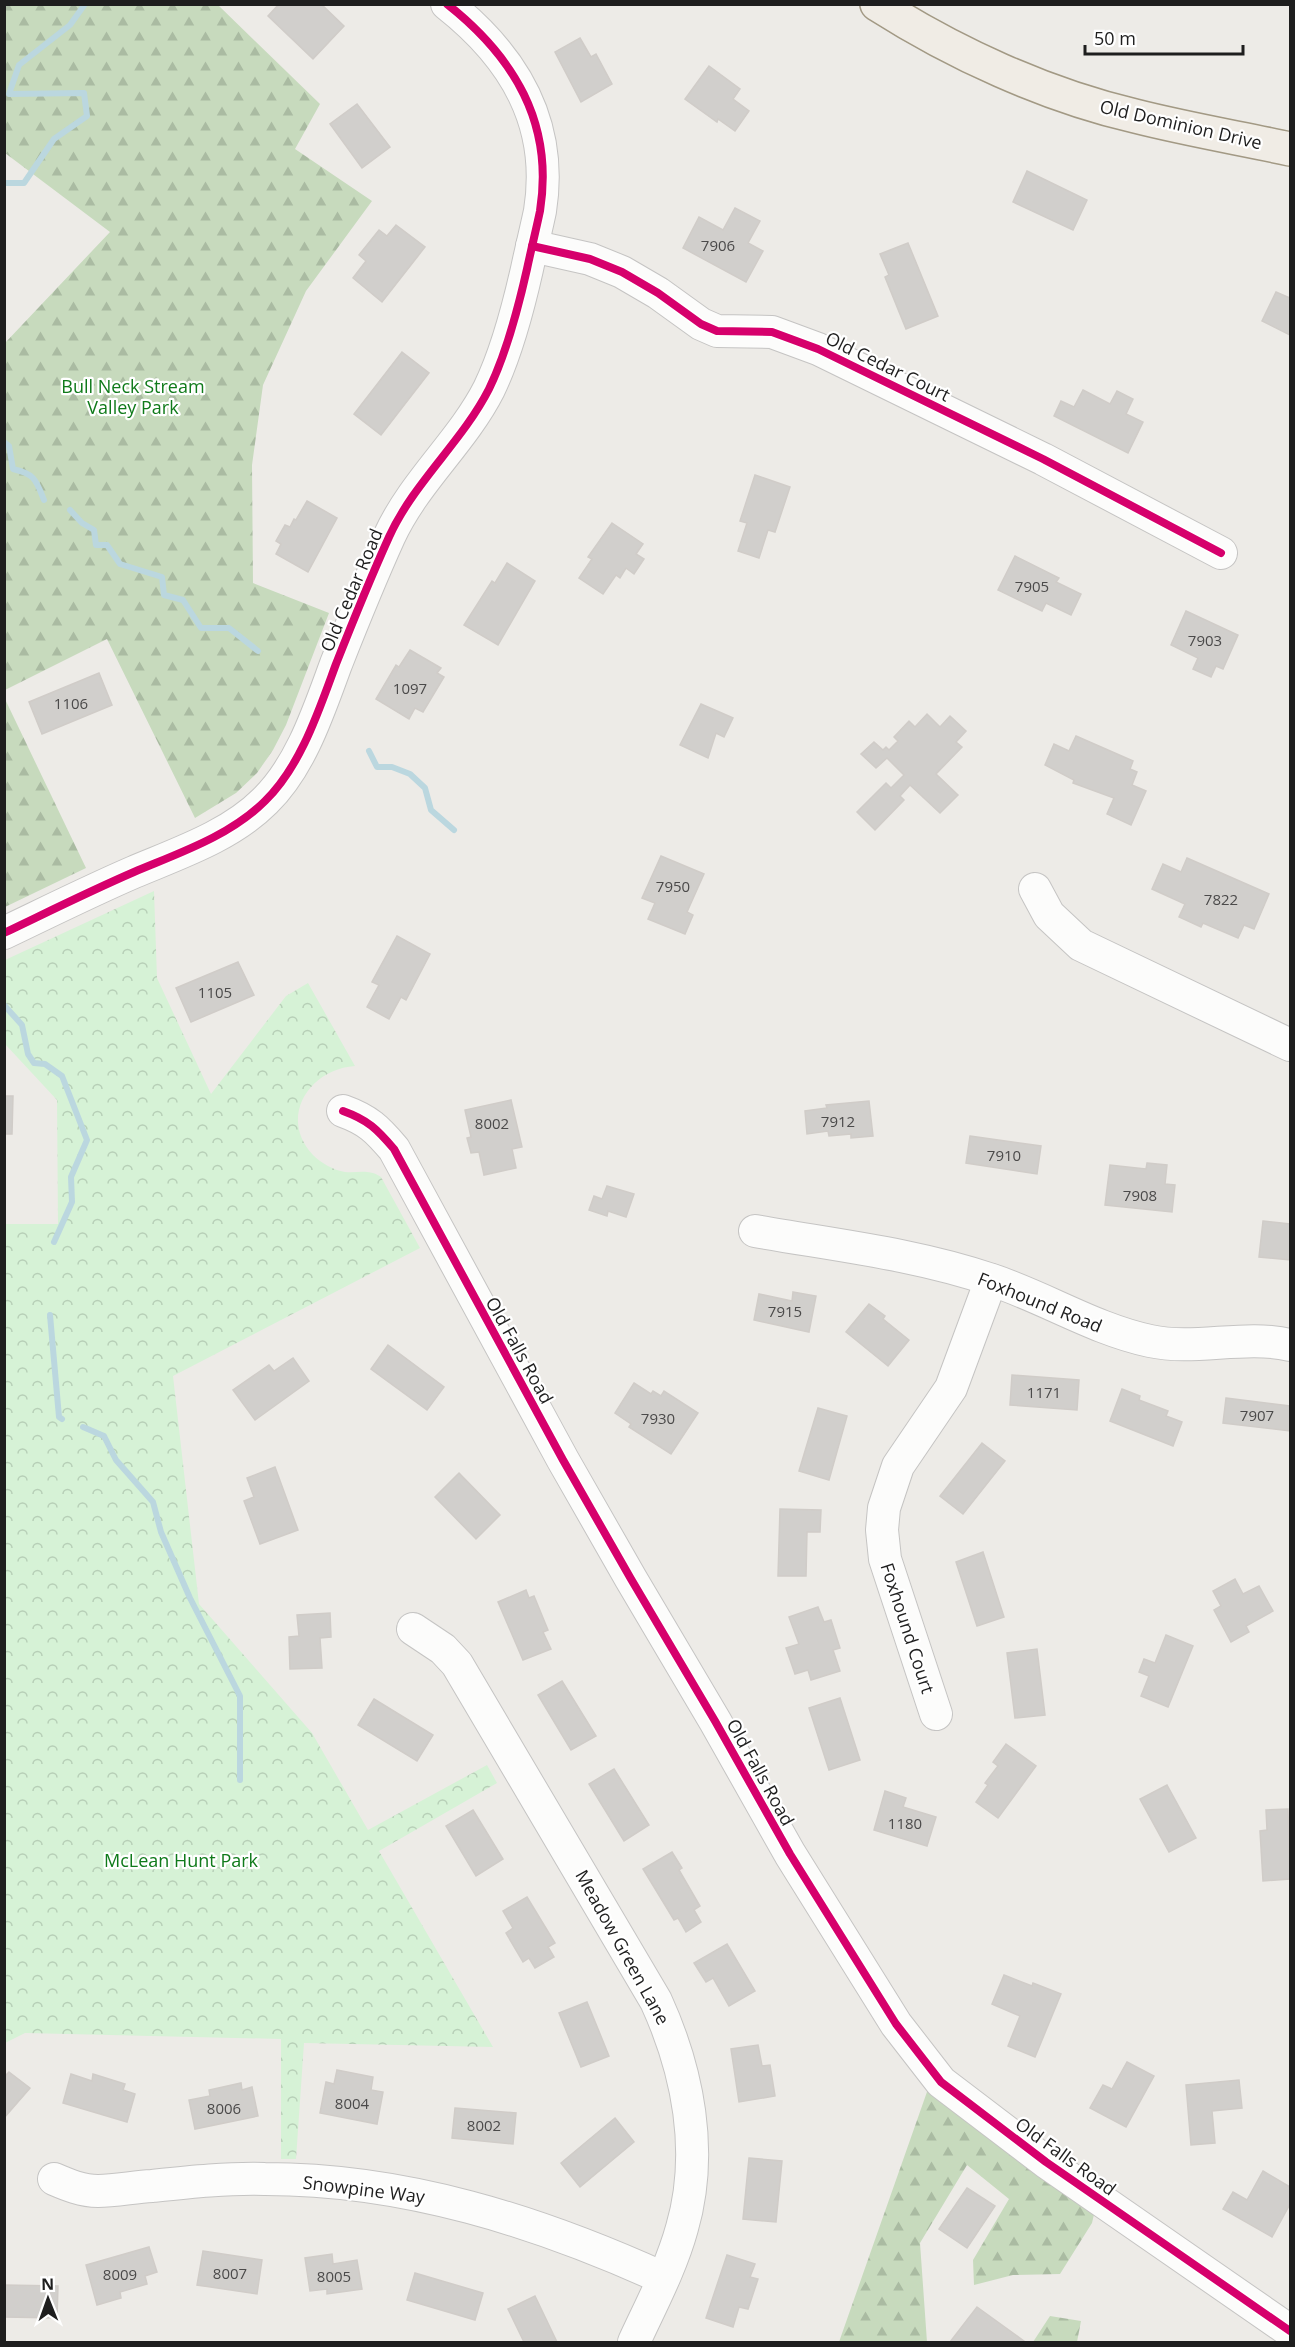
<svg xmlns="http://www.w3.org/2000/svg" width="1295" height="2347" viewBox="0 0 1295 2347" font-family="'Open Sans',sans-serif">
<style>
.forest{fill:url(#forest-firs)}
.park{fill:url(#park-crowns)}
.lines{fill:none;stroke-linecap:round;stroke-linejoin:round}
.stream{stroke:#bbd7df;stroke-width:6}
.building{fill:#d1cfcc;stroke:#d0ccc8;stroke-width:1.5}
.minor-casing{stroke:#c5c4c3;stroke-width:34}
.major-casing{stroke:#a29984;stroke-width:36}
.minor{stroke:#fcfcfb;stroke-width:32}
.major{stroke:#f0ece5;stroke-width:33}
.cycleway-casing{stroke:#fff;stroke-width:11}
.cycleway{stroke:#d6006c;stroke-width:8}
.labels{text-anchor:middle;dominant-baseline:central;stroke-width:4.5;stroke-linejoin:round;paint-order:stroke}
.number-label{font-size:15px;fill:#4b4a4a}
.street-label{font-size:18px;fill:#1e1e1e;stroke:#fff}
.park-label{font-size:18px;fill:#0f7a1a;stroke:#fff}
</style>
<defs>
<pattern id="forest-firs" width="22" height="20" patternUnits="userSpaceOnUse" patternTransform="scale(1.5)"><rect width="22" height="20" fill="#c7dabd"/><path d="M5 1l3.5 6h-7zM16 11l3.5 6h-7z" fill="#aabba2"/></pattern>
<pattern id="park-crowns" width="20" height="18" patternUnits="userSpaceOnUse" patternTransform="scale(1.5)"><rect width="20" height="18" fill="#d6f2d6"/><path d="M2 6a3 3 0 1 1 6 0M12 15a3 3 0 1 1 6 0" fill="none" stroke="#b7cfb7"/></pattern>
</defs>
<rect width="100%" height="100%" fill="#edebe7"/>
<g class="forest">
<polygon points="5,4 218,5 320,104 295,149 372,201 306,291 263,385 252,465 253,583 329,613 286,725 273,750 257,773 236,793 195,818 107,639 5,690 5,343 110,232 5,153"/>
<polygon points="4,697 86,868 5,907 4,907"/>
<polygon points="928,2089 1095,2210 1092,2223 1060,2274 1013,2275 974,2285 973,2260 1009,2199 967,2165 920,2243 927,2342 839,2342"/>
<polygon points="1050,2316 1081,2321 1077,2342 1033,2342"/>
</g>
<path class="park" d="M 154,891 L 157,978 L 211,1094 L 286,996 L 308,983 L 355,1066 C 309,1069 278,1118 313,1155 C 321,1163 333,1170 345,1172 C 359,1173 369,1169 381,1177 L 420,1248 L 173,1376 L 199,1604 L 312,1733 L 368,1830 L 487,1765 L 497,1783 L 379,1851 L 493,2047 L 304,2043 L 296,2159 L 281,2159 L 281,2039 L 25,2033 L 5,2043 L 5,1224 L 58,1224 L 57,1100 L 5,1044 L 5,960 Z"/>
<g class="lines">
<g class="stream">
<polyline points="4,183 24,183 54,139 87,116 84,93 9,94 19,65 70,25 85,4"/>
<path d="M 4,442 L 9,446 L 13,469 C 35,474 36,480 44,500"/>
<polyline points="70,510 82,523 94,530 96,545 107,545 120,564 162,577 164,595 183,600 201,628 229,628 258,651"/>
<polyline points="369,751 377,767 392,767 410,774 425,788 431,810 454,830"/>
<polyline points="4,1005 22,1025 28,1054 34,1063 45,1064 62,1076 87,1140 71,1177 72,1202 54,1242"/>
<polyline points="50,1315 59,1417 62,1419"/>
<polyline points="83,1427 104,1436 116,1460 153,1502 161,1532 190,1598 240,1696 240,1780"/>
</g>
</g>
<g class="building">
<polygon points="279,4 321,4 344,26 313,59 268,16"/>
<polygon points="580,38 591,57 596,54 612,84 581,102 555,52"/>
<polygon points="709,66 740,89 733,99 749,111 735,131 718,119 717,122 685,99"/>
<polygon points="357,104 390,147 362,168 330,124"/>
<polygon points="1027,171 1087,200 1073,230 1013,202"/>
<polygon points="735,208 760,221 748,243 763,251 746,282 683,248 699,217 723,230"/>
<polygon points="396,225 425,247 382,302 353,278 366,261 359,255 379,230 387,236"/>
<polygon points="908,243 938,316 906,329 885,277 889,275 880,254"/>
<polygon points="1276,292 1290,298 1290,335 1262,321"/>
<polygon points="402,352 429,373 381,435 354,414"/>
<polygon points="1083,390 1110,404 1117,391 1133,399 1126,414 1143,422 1128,453 1054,416 1061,401 1074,407"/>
<polygon points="755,475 790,487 775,532 768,530 759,558 738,551 747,523 740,521"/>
<polygon points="307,501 337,518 308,572 276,554 281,544 276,541 285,525 290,527 294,519 296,520"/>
<polygon points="612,523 643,544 636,554 644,559 634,574 626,568 620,578 616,575 603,594 579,578 592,559 588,557"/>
<polygon points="1015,556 1059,578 1056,582 1081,594 1071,615 1046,603 1042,611 998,590"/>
<polygon points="507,563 535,581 498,645 464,625 492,581 495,583"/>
<polygon points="1186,611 1238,635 1223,669 1216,666 1211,677 1193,669 1198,658 1171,645"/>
<polygon points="410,650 441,668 437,673 444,677 423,712 415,708 409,719 376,699 396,665 399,667"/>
<polygon points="99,673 112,705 42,734 29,702"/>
<polygon points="701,704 733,718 724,737 716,733 708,758 680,745"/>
<polygon points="927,714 940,727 950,716 966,731 956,742 962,747 936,774 958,795 940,813 910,785 900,796 904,800 875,830 857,812 886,783 891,788 904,775 887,758 876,768 861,754 874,742 883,750 886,747 889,750 898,741 894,737 909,721 915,727"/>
<polygon points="1076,736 1133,761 1130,769 1137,772 1132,785 1146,791 1131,825 1107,814 1114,798 1073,783 1074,780 1045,765 1054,744 1069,751"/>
<polygon points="661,856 704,874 687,912 693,915 685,934 648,919 655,903 642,898"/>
<polygon points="1187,858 1269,894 1254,929 1244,925 1238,938 1203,923 1201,927 1179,917 1185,904 1152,889 1163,864 1181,872"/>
<polygon points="397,936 430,954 406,1000 401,997 389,1019 367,1007 379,985 372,982"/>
<polygon points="238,962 254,995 191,1022 176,988"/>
<polygon points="4,1096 13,1096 12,1134 4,1134"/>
<polygon points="511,1100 522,1147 512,1149 516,1168 484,1175 479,1152 471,1153 467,1138 471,1137 465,1110"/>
<polygon points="869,1101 873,1136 851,1138 851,1134 829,1136 828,1131 807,1134 805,1111 827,1108 826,1105"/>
<polygon points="970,1136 1041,1146 1037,1174 966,1163"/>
<polygon points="1147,1163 1167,1165 1165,1184 1175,1185 1172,1212 1105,1205 1110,1165 1146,1169"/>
<polygon points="607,1186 634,1194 626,1217 608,1211 607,1216 589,1210 594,1196 602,1199"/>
<polygon points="1263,1221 1290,1224 1290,1260 1259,1257"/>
<polygon points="793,1292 816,1296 809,1332 754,1320 759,1294 792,1301"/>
<polygon points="869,1304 885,1316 883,1319 909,1340 888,1366 846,1332"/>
<polygon points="388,1345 444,1387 427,1410 371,1369"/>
<polygon points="293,1358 309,1381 255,1420 233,1390 269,1365 274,1371"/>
<polygon points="1012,1375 1079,1380 1077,1410 1010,1405"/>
<polygon points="634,1383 651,1394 653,1391 661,1396 664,1391 698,1413 671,1454 629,1427 631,1424 615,1413"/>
<polygon points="1122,1389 1140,1396 1139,1400 1168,1411 1166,1416 1182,1422 1173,1446 1110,1421"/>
<polygon points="1226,1398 1290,1406 1290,1431 1223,1423"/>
<polygon points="818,1408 847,1416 829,1480 799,1471"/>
<polygon points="982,1443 1005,1461 963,1514 940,1496"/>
<polygon points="275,1467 298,1530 260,1544 244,1501 254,1497 247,1478"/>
<polygon points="459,1473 500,1515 476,1539 435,1497"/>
<polygon points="780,1509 821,1510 820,1532 807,1532 806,1576 778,1576"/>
<polygon points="983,1552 1004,1617 977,1626 956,1562"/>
<polygon points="1235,1579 1243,1594 1259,1586 1273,1611 1246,1626 1249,1632 1231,1642 1214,1610 1221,1606 1213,1591"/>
<polygon points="526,1590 529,1598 534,1596 548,1630 543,1632 551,1649 523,1660 498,1602"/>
<polygon points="818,1607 824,1622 831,1620 840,1648 833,1650 840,1671 811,1680 808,1670 795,1674 786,1648 799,1644 789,1617"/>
<polygon points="330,1613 331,1637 320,1638 322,1668 290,1669 289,1637 299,1636 297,1615"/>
<polygon points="1166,1635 1193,1646 1168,1707 1141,1696 1149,1676 1139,1672 1144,1659 1155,1663"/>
<polygon points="1037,1649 1045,1715 1015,1718 1007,1653"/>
<polygon points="562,1681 596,1736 571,1750 538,1695"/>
<polygon points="840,1698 860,1760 829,1770 809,1708"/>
<polygon points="374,1699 433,1735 417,1761 358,1725"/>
<polygon points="1006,1744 1036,1766 998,1818 976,1802 988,1785 985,1783 998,1766 993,1762"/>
<polygon points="614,1769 649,1825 624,1841 589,1784"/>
<polygon points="1167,1785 1196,1838 1169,1852 1140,1799"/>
<polygon points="885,1791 906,1798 903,1807 936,1817 927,1846 874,1830"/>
<polygon points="1288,1809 1290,1879 1263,1881 1260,1831 1267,1830 1266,1810"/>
<polygon points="473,1810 503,1859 476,1876 446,1826"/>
<polygon points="672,1852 682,1868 679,1870 700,1906 694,1910 701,1922 686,1932 678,1918 674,1920 643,1869"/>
<polygon points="527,1897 555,1943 548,1947 554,1957 535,1968 529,1958 523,1962 506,1933 513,1928 503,1911"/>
<polygon points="727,1944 755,1991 729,2006 713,1978 706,1982 694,1963"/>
<polygon points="1004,1975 1032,1986 1033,1983 1061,1994 1035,2057 1008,2046 1020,2016 992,2004"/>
<polygon points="587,2002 609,2056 581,2067 559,2013"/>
<polygon points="758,2045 762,2066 770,2065 775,2096 739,2102 731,2049"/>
<polygon points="1127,2062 1154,2076 1126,2127 1090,2108 1103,2085 1112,2089"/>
<polygon points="337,2070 373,2077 371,2090 383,2092 377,2124 320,2113 326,2082 334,2084"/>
<polygon points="9,2072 30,2088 4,2118 4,2077"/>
<polygon points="71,2074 92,2081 93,2074 125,2084 123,2090 135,2094 127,2122 63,2103"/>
<polygon points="1239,2080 1242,2108 1212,2111 1215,2143 1191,2145 1186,2085"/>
<polygon points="241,2083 242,2090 252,2087 258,2116 195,2129 189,2100 210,2096 209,2090"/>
<polygon points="455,2108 516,2113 513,2144 452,2138"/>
<polygon points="615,2118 634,2142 580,2187 561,2163"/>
<polygon points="749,2158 782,2161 776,2222 743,2219"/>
<polygon points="1263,2171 1290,2187 1290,2204 1272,2237 1223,2209 1233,2192 1247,2200"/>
<polygon points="967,2188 995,2206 967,2248 939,2229"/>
<polygon points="149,2247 157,2272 145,2276 147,2284 120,2292 121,2298 97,2305 86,2265"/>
<polygon points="203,2251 262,2260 257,2294 197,2285"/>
<polygon points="332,2254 333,2264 357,2260 362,2289 327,2294 327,2289 310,2291 305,2258"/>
<polygon points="727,2255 755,2264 750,2277 758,2279 748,2309 739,2307 733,2327 706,2318"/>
<polygon points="415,2273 483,2293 475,2320 407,2300"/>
<polygon points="4,2285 58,2286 57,2318 4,2317"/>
<polygon points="535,2296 557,2342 524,2342 508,2309"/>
<polygon points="977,2307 1024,2341 1023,2342 950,2342"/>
</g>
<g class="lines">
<defs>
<g id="minor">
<polyline points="532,246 590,259 622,272 658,293 701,324 717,331 772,332 818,349 1043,459 1221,553"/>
<polyline points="1035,889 1049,915 1081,945 1290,1045"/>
<path d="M 4,933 C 48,912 90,891 134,872 C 179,853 230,836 265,801 C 301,766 319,710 336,664 C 353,621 370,579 389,537 C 414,482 462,442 489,389 C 507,352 518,309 527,269 C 531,250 536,230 540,211 C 554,123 514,57 447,4"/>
<path d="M 343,1111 C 368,1120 377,1129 394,1149 L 563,1460 L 631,1579 L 715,1721 L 790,1854 L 896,2024 L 941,2082 L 1046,2162 L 1290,2331"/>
<path d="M 755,1231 C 834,1245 916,1254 992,1280 C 1046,1298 1094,1329 1150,1341 C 1196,1351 1244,1334 1290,1345"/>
<path d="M 413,1629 L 443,1649 L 457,1664 L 656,2001 C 688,2071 704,2152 682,2228 C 671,2268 651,2305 634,2342"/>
<polyline points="936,1714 885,1559 882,1530 884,1508 898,1466 951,1388 991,1280"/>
<path d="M 54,2179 C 68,2185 82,2191 98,2191 C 115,2191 134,2187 152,2186 C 190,2182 227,2178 265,2179 C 405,2179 537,2221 663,2278"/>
</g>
<path id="major" d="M 877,4 C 954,53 1045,95 1135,116 C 1186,129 1239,138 1290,149"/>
</defs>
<use href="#minor" class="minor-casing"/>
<use href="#major" class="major-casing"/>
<use href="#minor" class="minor"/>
<use href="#major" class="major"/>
<defs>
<g id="cycleway">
<polyline points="532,246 590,259 622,272 658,293 701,324 717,331 772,332 818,349 1043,459 1221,553"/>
<path d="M 4,933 C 48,912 90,891 134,872 C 179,853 230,836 265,801 C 301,766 319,710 336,664 C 353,621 370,579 389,537 C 414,482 462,442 489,389 C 507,352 518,309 527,269 C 531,250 536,230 540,211 C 554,123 514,57 447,4"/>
<path d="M 343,1111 C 368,1120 377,1129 394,1149 L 563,1460 L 631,1579 L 715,1721 L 790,1854 L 896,2024 L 941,2082 L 1046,2162 L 1290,2331"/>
</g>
</defs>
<use href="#cycleway" class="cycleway-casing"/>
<use href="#cycleway" class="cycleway"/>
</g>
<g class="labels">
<g class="number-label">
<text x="718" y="245">7906</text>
<text x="1032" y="586">7905</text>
<text x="1205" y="640">7903</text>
<text x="410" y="688">1097</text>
<text x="71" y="703">1106</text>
<text x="673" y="886">7950</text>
<text x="1221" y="899">7822</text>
<text x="215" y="992">1105</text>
<text x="838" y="1121">7912</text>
<text x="492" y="1123">8002</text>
<text x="1004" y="1155">7910</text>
<text x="1140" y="1195">7908</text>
<text x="785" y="1311">7915</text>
<text x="1044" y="1392">1171</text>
<text x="1257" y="1415">7907</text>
<text x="658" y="1418">7930</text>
<text x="905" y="1823">1180</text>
<text x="352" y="2103">8004</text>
<text x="224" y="2108">8006</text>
<text x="484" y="2125">8002</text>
<text x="230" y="2273">8007</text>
<text x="120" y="2274">8009</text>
<text x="334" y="2276">8005</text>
</g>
<g class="street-label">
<text transform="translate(1181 124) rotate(13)">Old Dominion Drive</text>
<text transform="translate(888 366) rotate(26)">Old Cedar Court</text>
<text transform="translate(351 590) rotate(-67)">Old Cedar Road</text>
<text transform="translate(1040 1302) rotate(22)">Foxhound Road</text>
<text transform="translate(520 1350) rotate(61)">Old Falls Road</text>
<text transform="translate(908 1628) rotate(72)">Foxhound Court</text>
<text transform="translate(761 1772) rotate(61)">Old Falls Road</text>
<text transform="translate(623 1947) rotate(61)">Meadow Green Lane</text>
<text transform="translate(1066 2156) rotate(36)">Old Falls Road</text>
<text transform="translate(364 2189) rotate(7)">Snowpine Way</text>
</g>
<g class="park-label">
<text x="133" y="386">Bull Neck Stream<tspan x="133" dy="21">Valley Park</tspan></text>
<text x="181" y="1860">McLean Hunt Park</text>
</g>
</g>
<rect width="1295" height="2347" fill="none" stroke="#1e1e1e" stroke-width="12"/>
<g transform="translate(48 2299) rotate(359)" stroke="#ffffff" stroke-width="4.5" paint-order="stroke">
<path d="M0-4.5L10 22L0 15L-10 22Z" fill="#1e1e1e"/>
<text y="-9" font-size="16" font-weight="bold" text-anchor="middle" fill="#1e1e1e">N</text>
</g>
<path d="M1085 45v9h158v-9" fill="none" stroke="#1e1e1e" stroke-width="3"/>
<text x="1094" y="45" font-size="18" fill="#1e1e1e" stroke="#ffffff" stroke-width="4.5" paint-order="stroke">50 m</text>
</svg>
